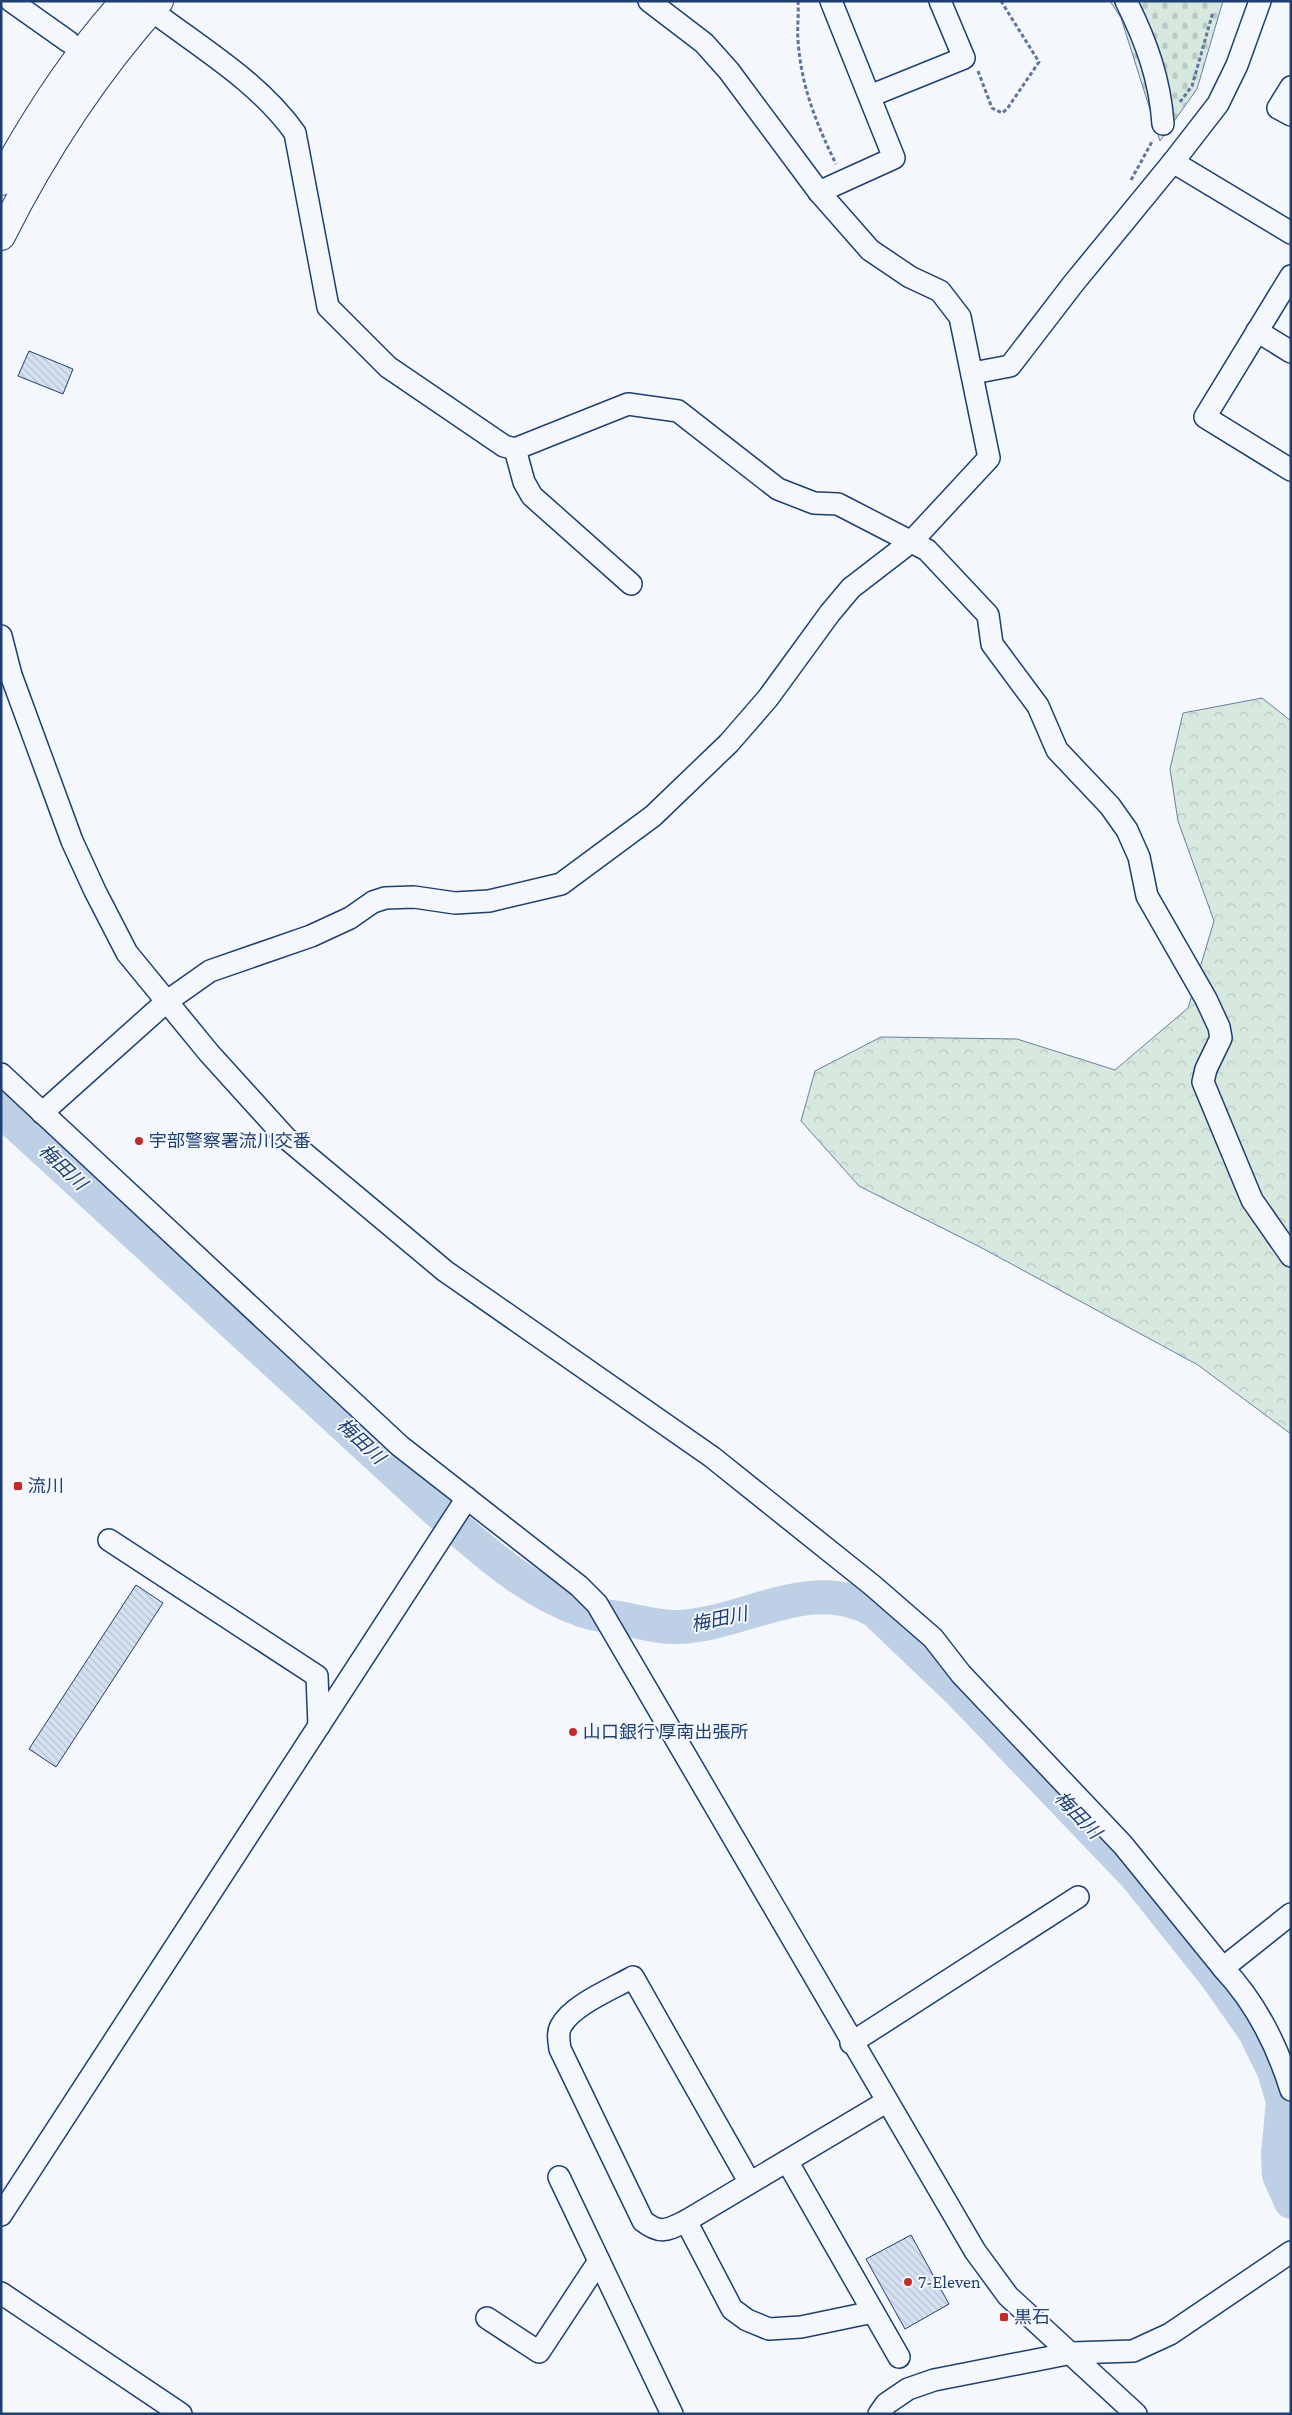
<svg xmlns="http://www.w3.org/2000/svg" width="1292" height="2415" viewBox="0 0 1292 2415" font-family="'Crimson Pro','Noto Sans JP',serif">
<style>
.forest{fill:url(#forest-crowns);stroke:#687fa3}
.cemetery{fill:url(#cemetery-stones);stroke:#687fa3}
.lines{fill:none;stroke-linecap:round;stroke-linejoin:round}
.river{stroke:#bed0e5;stroke-width:34}
.building{fill:url(#building-back-hatch);stroke:#1d3f73}
.minor-casing{stroke:#1d3f73;stroke-width:24}
.highway-casing{stroke:#1d3f73;stroke-width:30}
.path{stroke:#5e769c;stroke-width:3;stroke-dasharray:4 2.5;stroke-linecap:butt}
.minor{stroke:#f4f7fb;stroke-width:21}
.highway{stroke:#f4f7fb;stroke-width:28}
.poi-dot{fill:#c62828;stroke:#f4f7fb;stroke-width:2}
.labels{text-anchor:middle;dominant-baseline:central;stroke-width:4;stroke-linejoin:round;paint-order:stroke}
.poi-label{font-size:18px;fill:#1d3f73;stroke:#f4f7fb;text-anchor:start}
.water-label{font-size:19px;font-style:italic;fill:#1d3f73;stroke:#f4f7fb}
</style>
<defs>
<pattern id="forest-crowns" width="20" height="18" patternUnits="userSpaceOnUse" patternTransform="scale(1.25)"><rect width="20" height="18" fill="#d7e8df"/><path d="M2 6a3 3 0 1 1 6 0M12 15a3 3 0 1 1 6 0" fill="none" stroke="#b8c8c3"/></pattern>
<pattern id="cemetery-stones" width="16" height="16" patternUnits="userSpaceOnUse" patternTransform="scale(1.25)"><rect width="16" height="16" fill="#d7e8df"/><path d="M2 7V4a2 2 0 0 1 4 0v3zM10 15v-3a2 2 0 0 1 4 0v3z" fill="#b8c8c3"/></pattern>
<pattern id="building-back-hatch" width="6" height="6" patternUnits="userSpaceOnUse" patternTransform="scale(1.25)"><rect width="6" height="6" fill="#d5e0f0"/><path d="M-1 5l2 2M0 0l6 6M5-1l2 2" fill="none" stroke="#b6c1d1"/></pattern>
</defs>
<rect width="100%" height="100%" fill="#f4f7fb"/>
<polygon class="forest" points="1262,698 1291,721 1291,1434 1198,1365 980,1247 859,1186 801,1121 815,1071 881,1037 1017,1039 1115,1070 1188,1008 1214,921 1178,821 1170,769 1183,713"/>
<polygon class="cemetery" points="1110,1 1223,1 1197,89 1160,141 1121,18"/>
<g class="lines">
<path class="river" d="M 1,1110 L 433,1507 C 479,1547 525,1591 584,1611 C 598,1616 615,1617 629,1620 C 644,1623 662,1628 678,1627 C 744,1625 812,1573 875,1611 L 961,1693 L 1136,1876 L 1218,1979 L 1255,2032 L 1274,2071 L 1283,2101 L 1278,2154 L 1279,2175 L 1291,2202"/>
</g>
<g class="building">
<polygon points="29,351 73,369 63,394 18,376"/>
<polygon points="136,1585 163,1603 56,1767 29,1749"/>
<polygon points="911,2235 949,2304 905,2329 866,2259"/>
</g>
<g class="lines">
<defs>
<g id="minor">
<polyline points="11,1 69,42"/>
<path d="M 1126,1 C 1146,41 1160,79 1163,124"/>
<path d="M 151,10 C 201,48 259,82 295,133 L 328,307 L 388,367 L 504,446 L 515,449 L 628,404 L 678,411 L 778,489 L 814,503 L 838,504 L 927,550 L 988,615 L 992,644 L 1038,706 L 1057,750 L 1110,806 L 1127,830 L 1139,857 L 1147,896 L 1206,999 L 1219,1027 L 1221,1038 L 1206,1069 L 1203,1082 L 1252,1200 L 1291,1256"/>
<polyline points="1291,87 1278,108 1291,115"/>
<polyline points="870,96 964,58 940,1"/>
<polyline points="1173,162 1291,233"/>
<polyline points="819,192 894,158 831,1"/>
<polyline points="1291,276 1205,417 1291,470"/>
<polyline points="1257,331 1291,352"/>
<polyline points="973,373 1010,366 1073,284 1173,162 1218,104 1237,65 1260,1"/>
<polyline points="515,449 524,482 532,496 631,584"/>
<path d="M 1,636 L 11,675 L 72,841 L 95,891 L 127,953 L 209,1053 L 286,1138 L 445,1271 L 712,1457 L 872,1585 L 933,1638 L 961,1674 L 1123,1845 L 1223,1968 C 1255,2002 1277,2045 1291,2090"/>
<polyline points="1,1074 400,1446 579,1586 597,1604 975,2251 1008,2296 1136,2414"/>
<polyline points="42,1113 166,1002 210,971 311,936 350,918 373,902 385,898 414,897 455,903 489,901 561,884 653,816 729,743 768,698 830,613 851,588 912,541 989,458 960,317 940,291 910,277 870,250 819,192 729,71 704,43 649,1"/>
<polyline points="109,1540 317,1676 319,1726"/>
<polyline points="1223,1968 1291,1914"/>
<polyline points="851,2043 1078,1897"/>
<polyline points="787,2161 899,2357"/>
<polyline points="559,2177 672,2414"/>
<path d="M 750,2183 L 633,1977 C 612,1989 572,2005 561,2026 C 557,2033 559,2041 560,2049 L 643,2221 C 661,2235 667,2230 686,2221 L 886,2102"/>
<polyline points="1,2215 467,1498"/>
<polyline points="686,2221 732,2309 747,2320 769,2329 801,2327 873,2312"/>
<polyline points="1,2293 181,2414"/>
<polyline points="487,2318 539,2352 599,2261"/>
<polyline points="879,2414 886,2404 908,2389 934,2380 1072,2353 1133,2351 1170,2334 1291,2252"/>
</g>
<g id="highway">
<path d="M 1,181 C 35,118 77,54 125,1"/>
<path d="M 1,236 C 43,152 96,71 159,1"/>
</g>
</defs>
<use href="#minor" class="minor-casing"/>
<use href="#highway" class="highway-casing"/>
<g class="path">
<path d="M 798,1 C 799,14 797,27 798,40 C 801,86 816,123 836,164"/>
<polyline points="978,71 992,108 1002,113 1007,109 1039,62 1001,1"/>
<polyline points="1180,102 1192,86 1213,12"/>
<polyline points="1131,180 1153,140"/>
</g>
<use href="#minor" class="minor"/>
<use href="#highway" class="highway"/>
</g>
<g class="poi-dot">
<circle cx="139" cy="1141" r="5"/>
<rect x="13" y="1481" width="10" height="10" rx="2.5"/>
<circle cx="573" cy="1732" r="5"/>
<circle cx="908" cy="2282" r="5"/>
<rect x="999" y="2312" width="10" height="10" rx="2.5"/>
</g>
<g class="labels">
<g class="poi-label">
<text x="149" y="1141">宇部警察署流川交番</text>
<text x="28" y="1486">流川</text>
<text x="583" y="1732">山口銀行 厚南出張所</text>
<text x="918" y="2282">7-Eleven</text>
<text x="1014" y="2317">黒石</text>
</g>
<g class="water-label">
<text transform="translate(63 1167) rotate(43)">梅田川</text>
<text transform="translate(361 1441) rotate(43)">梅田川</text>
<text transform="translate(719 1619) rotate(-12)">梅田川</text>
<text transform="translate(1078 1815) rotate(46)">梅田川</text>
</g>
</g>
<rect width="1292" height="2415" fill="none" stroke="#1d3f73" stroke-width="5"/>
</svg>
